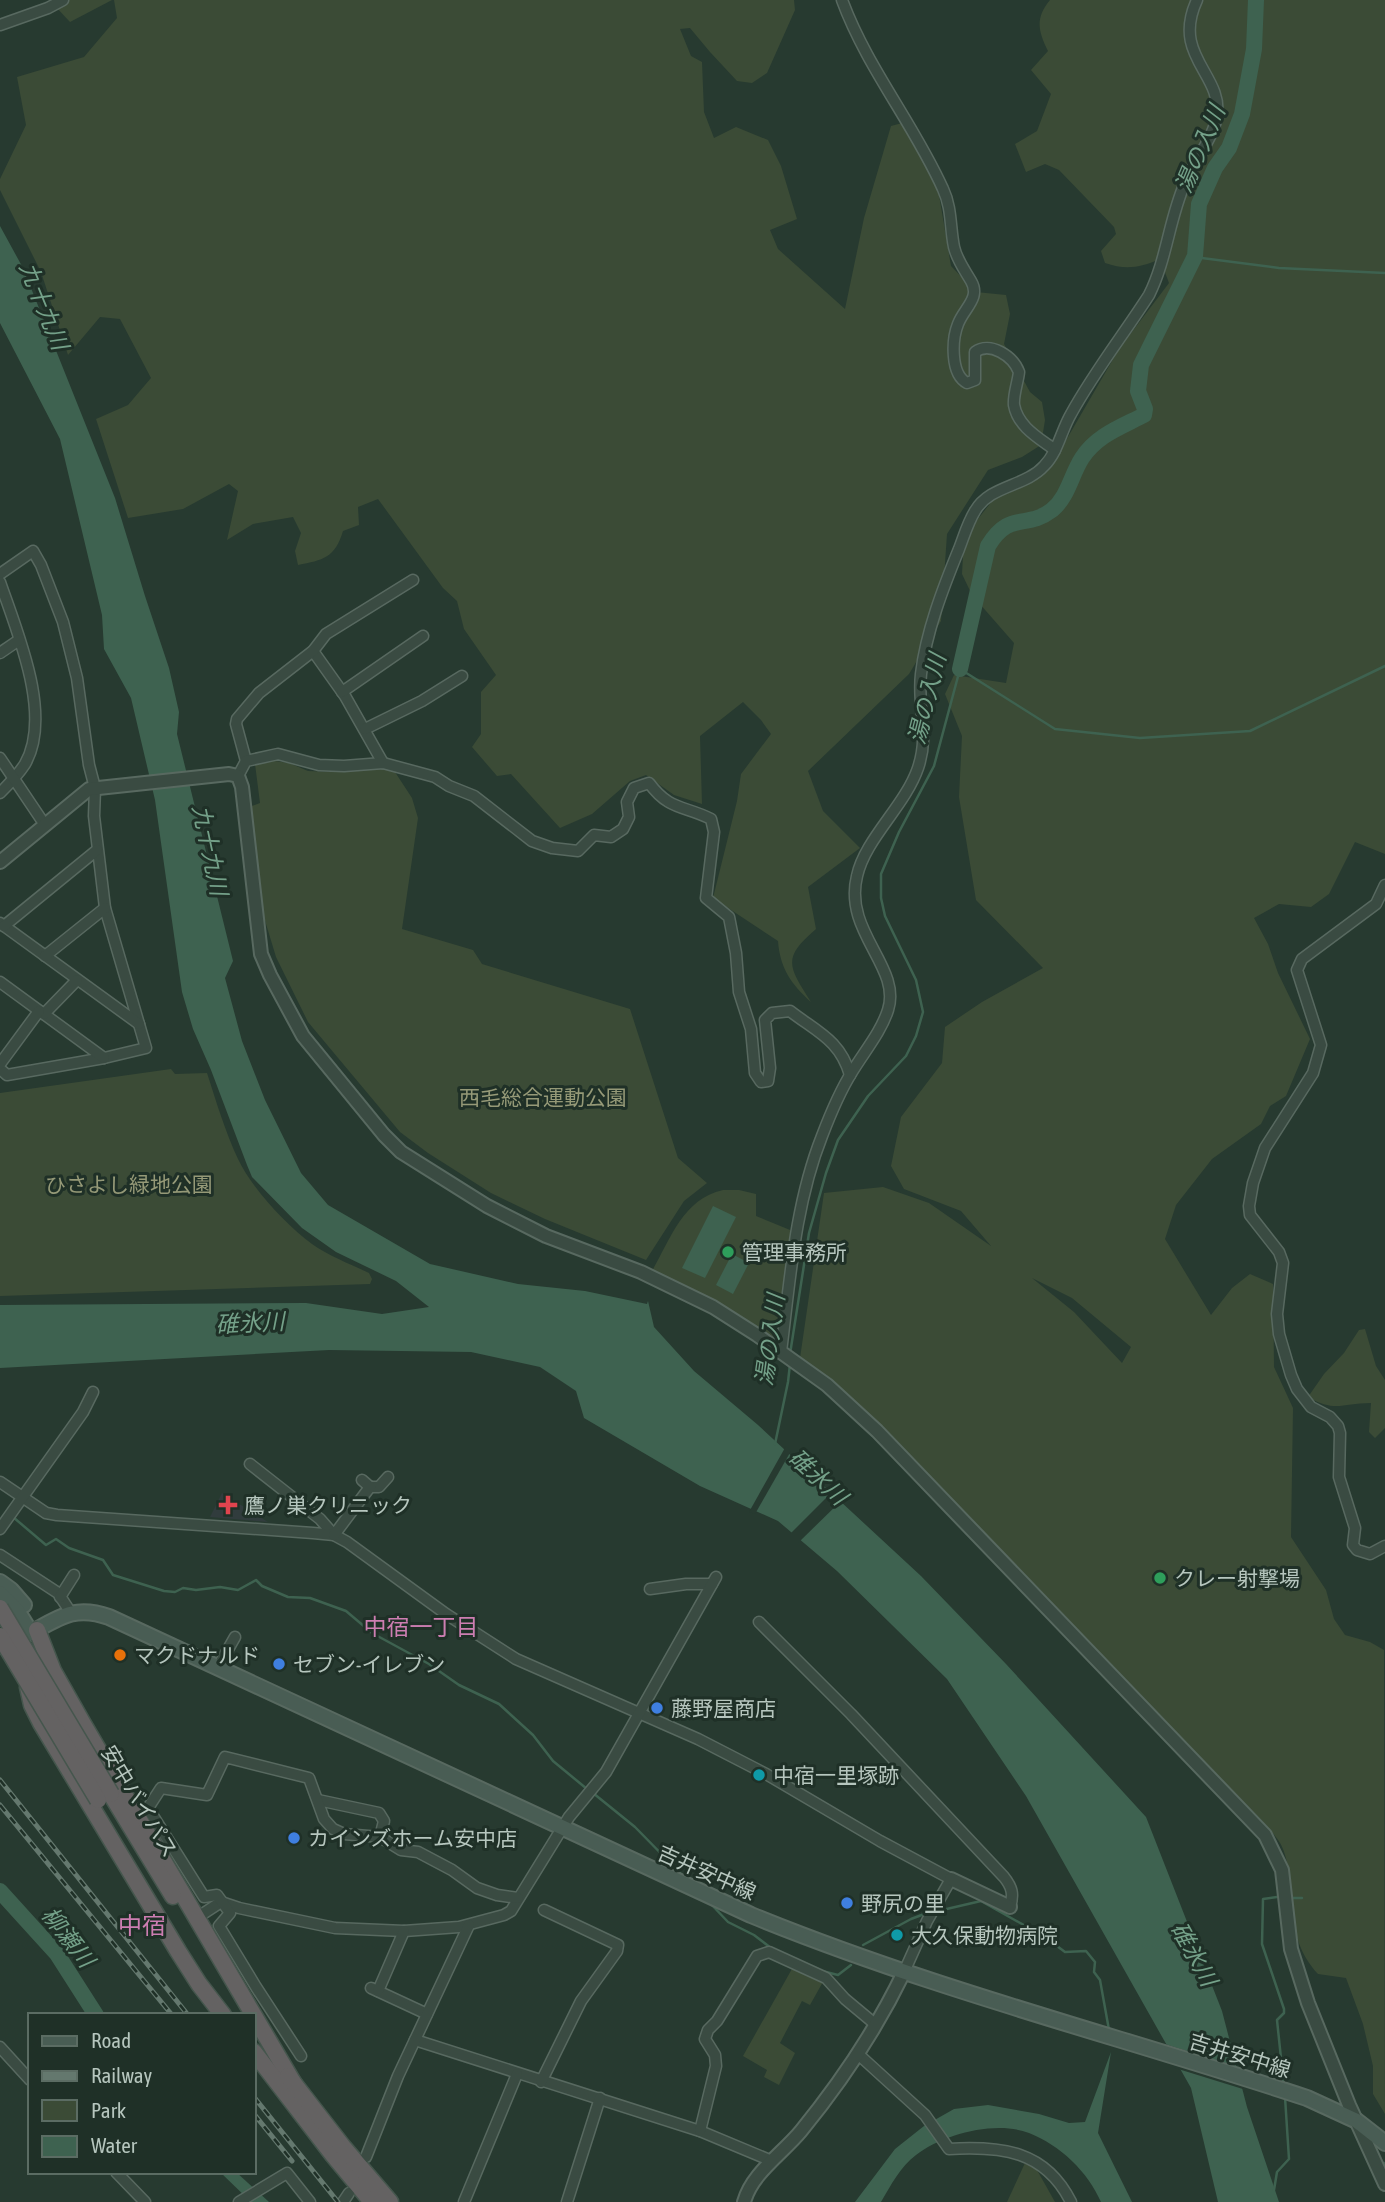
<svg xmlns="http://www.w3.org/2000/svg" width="1385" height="2202" viewBox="0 0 1385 2202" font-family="'Asap Condensed','Noto Sans JP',sans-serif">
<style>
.medical{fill:#313c3d}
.green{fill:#3b4b36;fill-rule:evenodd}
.water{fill:#3e6250}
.pier{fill:#273a30}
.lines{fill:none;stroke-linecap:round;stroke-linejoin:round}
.stream{stroke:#3e6250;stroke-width:2.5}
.river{stroke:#3e6250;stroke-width:16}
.minor-casing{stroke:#586960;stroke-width:13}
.tertiary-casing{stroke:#586960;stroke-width:16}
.secondary-casing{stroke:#586960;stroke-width:18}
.trunk-casing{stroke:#45564d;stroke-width:19}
.minor{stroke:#3a4b42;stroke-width:10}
.tertiary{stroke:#3a4b42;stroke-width:12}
.secondary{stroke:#495d54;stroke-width:14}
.trunk{stroke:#646262;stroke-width:16}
.rail-casing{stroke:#64786e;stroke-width:5}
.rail{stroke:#1f3027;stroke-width:2.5;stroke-dasharray:8;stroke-linecap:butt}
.trunk-bridge-casing{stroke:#45564d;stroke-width:19;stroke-linecap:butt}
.trunk-bridge{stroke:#646262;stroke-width:16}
.leisure-dot{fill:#2e9e5b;stroke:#1f3027;stroke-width:2.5}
.health-dot{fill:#e0444e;stroke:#1f3027;stroke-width:2.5}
.food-dot{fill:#e8710a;stroke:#1f3027;stroke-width:2.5}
.shop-dot{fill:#3f7fe0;stroke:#1f3027;stroke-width:2.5}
.culture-dot{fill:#0f9aa8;stroke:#1f3027;stroke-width:2.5}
.labels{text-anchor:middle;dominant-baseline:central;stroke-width:6;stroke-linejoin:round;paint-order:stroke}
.park-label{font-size:21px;fill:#959977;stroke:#1f3027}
.poi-label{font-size:21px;fill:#b6c6be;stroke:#1f3027;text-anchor:start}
.street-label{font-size:21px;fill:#b6c6be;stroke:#1f3027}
.water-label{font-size:23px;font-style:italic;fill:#74a189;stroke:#1f3027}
.neighbourhood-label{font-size:23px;fill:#cd7eb2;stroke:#1f3027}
.quarter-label{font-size:24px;fill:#cd7eb2;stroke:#1f3027}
</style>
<rect width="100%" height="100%" fill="#273a30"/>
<polygon class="medical" points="222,1493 268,1522 210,1517"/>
<g class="green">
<polygon points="65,0 112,0 70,22 56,7"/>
<path d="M 114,0 L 794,0 L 795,10 L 767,73 L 752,83 L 737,81 L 710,52 L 690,28 L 680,29 L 691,56 L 702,62 L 704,112 L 714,138 L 736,127 L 768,140 L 781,166 L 797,219 L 770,230 L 778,249 L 845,309 L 864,218 L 891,126 L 906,122 L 936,177 L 951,266 L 976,292 L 1006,295 L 1010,314 L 1004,344 L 1030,392 L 1042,402 L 1045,420 L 1041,445 L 1022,457 L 988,470 L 947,534 L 941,621 L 909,674 L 808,771 L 823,811 L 860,848 L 808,887 L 816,929 C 782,958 788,966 811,1002 C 791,984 780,968 778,941 L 713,898 L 737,801 L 741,774 L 771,734 L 761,720 L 743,702 L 700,736 L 702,804 L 674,795 L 646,775 L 630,781 L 592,814 L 560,828 L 511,774 L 497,776 L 472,747 L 481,734 L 481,692 L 496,675 L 464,629 L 457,601 L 443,588 L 378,499 L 358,507 L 359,525 L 343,531 C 335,558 323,560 298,565 L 295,551 L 301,533 L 293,517 L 253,524 L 227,540 L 238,491 L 229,484 L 183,509 L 128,518 L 96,419 L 128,405 L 151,378 L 120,319 L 100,317 L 68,355 L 41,272 L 0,190 L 0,179 L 26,125 L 17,77 L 84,57 L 117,18 Z"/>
<path d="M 1050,0 L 1385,0 L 1385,854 L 1355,842 L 1329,894 L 1311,907 L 1279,904 L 1254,918 L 1268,944 L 1278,973 L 1310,1039 L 1286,1096 L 1270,1106 L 1261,1124 L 1212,1159 L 1176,1205 L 1165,1239 L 1211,1315 L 1232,1288 L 1250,1274 L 1273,1284 L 1274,1367 L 1293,1408 L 1291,1537 L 1326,1590 L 1334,1619 L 1345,1635 L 1370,1642 L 1384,1650 L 1385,2114 L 1373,2094 L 1373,2066 L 1363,2024 L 1346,1978 L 1318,1974 C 1281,1933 1300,1895 1283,1849 C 1279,1837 1264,1825 1256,1815 L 927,1473 L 859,1407 L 800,1358 L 824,1193 L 883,1187 L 929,1203 L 991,1246 L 961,1211 L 904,1189 L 891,1166 L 901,1117 L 942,1063 L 945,1027 L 982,1002 L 1043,968 L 976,900 L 959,797 L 962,736 L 945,694 L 954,675 L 1006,683 L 1014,643 L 972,595 L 962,574 L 963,555 L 974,524 L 1003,487 L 1054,461 L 1119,349 L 1169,283 L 1160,259 C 1140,268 1125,270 1105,263 L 1101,251 L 1116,234 L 1114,227 L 1059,170 L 1045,164 L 1026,172 L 1015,144 L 1037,131 L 1051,94 L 1031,70 L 1048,51 C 1038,31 1035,18 1050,0 ZM 1032,1278 L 1072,1298 L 1131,1347 L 1122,1363 L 1074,1312 Z"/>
<polygon points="268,760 289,763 308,771 334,772 380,768 395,772 412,798 418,818 402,929 473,950 482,964 630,1009 678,1158 707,1183 684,1201 646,1260 545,1219 491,1193 428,1153 400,1132 308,1022 276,957 257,894 249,807 260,803 255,764"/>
<path d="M 171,1069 L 175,1074 L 207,1073 C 216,1101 225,1131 238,1159 C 251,1187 286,1225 312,1244 C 329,1256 350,1264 369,1273 L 372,1279 L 370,1284 L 0,1296 L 0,1093 Z"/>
<path d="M 723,1190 L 739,1190 L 756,1194 L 756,1216 L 795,1232 L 778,1336 L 774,1341 L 718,1303 L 652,1271 C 671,1238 683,1199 723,1190 Z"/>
<path d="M 1365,1329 L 1376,1366 L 1385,1380 L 1385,1428 L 1375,1438 L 1369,1432 L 1371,1403 C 1342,1403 1336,1413 1308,1397 L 1324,1374 L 1344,1353 L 1359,1330 Z"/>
<polygon points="793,1967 824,1980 810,2005 802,2001 780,2043 795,2053 779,2085 764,2077 767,2070 743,2056"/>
<polygon points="1025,2163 1037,2170 1055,2202 1007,2202"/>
</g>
<g class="water">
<polygon points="0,226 23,268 115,498 145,596 169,668 179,712 177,734 233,961 225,978 242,1041 265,1100 301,1173 328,1205 430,1264 518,1284 585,1291 647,1304 648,1301 654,1327 694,1371 758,1425 921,1576 1006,1664 1146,1817 1222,2011 1247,2107 1279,2202 1218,2202 1191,2088 1026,1796 947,1679 837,1571 778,1521 700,1486 584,1418 576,1391 540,1367 471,1352 329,1350 0,1368 0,1305 306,1303 382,1314 429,1307 396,1281 336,1252 302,1228 252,1177 247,1165 211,1070 193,1029 182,992 155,800 131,698 104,649 102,615 60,439 0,323"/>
<polygon points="713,1206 736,1217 705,1278 682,1268"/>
<polygon points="732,1254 749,1263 733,1294 716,1285"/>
<path d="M 1111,2052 L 1098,2133 L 1132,2202 L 1101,2202 C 1088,2172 1060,2145 1029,2133 C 996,2120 943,2134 916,2155 C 900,2167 891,2185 881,2202 L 855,2202 L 895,2149 L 924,2126 L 954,2109 L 988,2105 L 1039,2114 L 1069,2123 L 1085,2122 Z"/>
<polygon points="220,2172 236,2172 269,2202 251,2202"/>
</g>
<g class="pier">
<polygon points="786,1446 791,1451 755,1514 749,1512"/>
<polygon points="834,1490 843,1499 798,1543 789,1535"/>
<polygon points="1162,2043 1241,2068 1246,2090 1175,2068"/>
</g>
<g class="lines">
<g class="stream">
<polyline points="1194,257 1279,268 1385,273"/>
<polyline points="790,1354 809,1233 826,1173 838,1140 868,1096 906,1056 916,1036 923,1012 916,980 885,916 881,898 881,874 899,832 934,766 960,669 1055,729 1140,738 1250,731 1385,666"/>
<polyline points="775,1444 788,1382 790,1364"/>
<polyline points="13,1517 46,1545 56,1539 69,1548 103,1560 113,1575 164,1591 175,1592 183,1588 196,1590 220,1587 238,1590 256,1580 262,1586 288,1597 310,1598 346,1611 372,1633 429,1664 459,1685 499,1704 533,1735 553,1761 587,1789"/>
<polyline points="593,1793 635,1827 683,1876"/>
<polyline points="1277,1897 1263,1899 1262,1944 1284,2009 1284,2013 1277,2020 1284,2087"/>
<polyline points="1292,1898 1302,1898"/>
<polyline points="710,1903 728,1922 754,1935 771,1948"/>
<polyline points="938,1911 981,1901 1045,1937 1065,1952 1086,1951 1095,1962 1094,1972 1100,1980 1109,2030"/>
<polyline points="863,1945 911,1919 927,1913"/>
<polyline points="822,1971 838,1975 851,1965"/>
<polyline points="1384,2163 1385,2164"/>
<polyline points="1274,2190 1277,2172 1289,2159 1285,2097"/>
</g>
<g class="river">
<path d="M 960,669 L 988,546 C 1010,510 1026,530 1052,510 C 1068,497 1071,475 1082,458 C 1097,435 1121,427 1144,415 L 1145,409 L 1138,391 L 1141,365 L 1195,256 L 1199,204 L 1215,168 L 1229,148 L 1242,114 L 1254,49 L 1256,0"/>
<polyline points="0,1891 57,1954 96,2015"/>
</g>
<defs>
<g id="minor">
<path d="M 842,0 C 867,68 914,124 943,189 C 952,208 950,228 954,247 C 957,260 964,269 971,281 C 981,298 964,308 958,324 C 952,339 950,374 967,383 L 975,380 L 975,352 C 990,341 1013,356 1019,372 C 1018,382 1013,395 1014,405 C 1018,427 1039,438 1055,450"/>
<polyline points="0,25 48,8 63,0"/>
<polyline points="0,574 33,551 41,565 63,622 77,678 89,765 95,788 94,816 105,908 146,1048 104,1058 7,1075 0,1069"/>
<path d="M 0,582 C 17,632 53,715 25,764 C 18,775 9,784 0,793"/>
<polyline points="313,651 345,696 383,763"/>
<polyline points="0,653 19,640"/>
<polyline points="342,692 423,636"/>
<polyline points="365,729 422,701 462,676"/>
<polyline points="0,758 45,825"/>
<polyline points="246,761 236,724 237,719 259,693 313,651 326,634 413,580"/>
<path d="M 238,776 L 246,761 L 278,754 L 319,765 L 344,766 L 383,763 L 435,777 L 449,786 L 474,796 L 532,841 L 552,848 L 578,851 L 594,835 L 611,837 L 623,829 L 629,817 L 627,802 L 634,788 L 649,783 C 670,811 683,805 711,819 L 714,832 L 706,898 L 729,917 L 736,953 L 739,992 L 751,1029 L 755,1073 L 761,1082 L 768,1081 L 770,1068 L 765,1020 L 772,1013 L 790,1011 C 817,1032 840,1040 850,1075"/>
<polyline points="1385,885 1376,904 1302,959 1297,970 1321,1045 1313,1073 1265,1148 1253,1183 1249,1206 1250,1215 1279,1252 1283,1263 1277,1314 1279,1334 1291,1375 1297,1389 1311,1407 1330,1417 1338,1426 1340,1433 1339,1477 1355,1528 1353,1545 1357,1550 1370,1554 1385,1546"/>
<polyline points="0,923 139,1024"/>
<polyline points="4,926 97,850"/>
<polyline points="45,956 105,908"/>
<polyline points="0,982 104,1058"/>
<polyline points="44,1014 77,980"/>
<polyline points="0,1064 39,1011"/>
<path d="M 781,1352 C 790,1280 795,1204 822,1136 C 830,1115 840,1091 852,1072 C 864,1052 881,1032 888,1010 C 902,967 843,932 857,876 C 865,839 905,806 918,768 C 930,732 917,708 921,674 C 926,632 943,588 959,549 C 964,536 968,522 975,511 C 990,485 1025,487 1044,466 C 1058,452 1061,431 1071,414 C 1094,372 1124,334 1149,295 C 1167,259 1169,219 1185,183 C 1193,163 1214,137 1217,116 C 1223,74 1171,56 1197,0"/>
<polyline points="250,1464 320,1519 334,1535"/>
<polyline points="0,1482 46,1513 57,1515 313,1533 334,1535 347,1542 446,1614 516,1659 698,1739 766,1774 880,1841 951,1879 927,1921 904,1972"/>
<polyline points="370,1487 379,1487 388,1477"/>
<polyline points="0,1529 83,1412 93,1392"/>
<polyline points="334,1535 370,1487 362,1480"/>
<polyline points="0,1555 58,1593 71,1613"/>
<polyline points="650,1589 686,1584 712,1584"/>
<polyline points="60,1597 74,1575"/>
<path d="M 759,1622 L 851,1714 L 1004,1877 C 1012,1887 1014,1894 1010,1907"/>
<polyline points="218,1667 235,1637"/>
<polyline points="318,1800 379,1813 384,1821 380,1837"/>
<polyline points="198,1917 221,1902 239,1908 335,1928 404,1931 459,1927 504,1915 511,1911 569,1817 606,1772 716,1577"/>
<polyline points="371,1988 427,2014"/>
<polyline points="378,1991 404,1931"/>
<polyline points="415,2040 700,2131 772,2161"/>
<polyline points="0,2047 30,2080"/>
<path d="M 858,2054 L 925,2115 L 949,2149 C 1001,2146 1045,2150 1071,2202"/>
<polyline points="301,2056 256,1987 219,1926 230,1913 217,1895 204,1897 148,1808 161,1788 207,1795 225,1757 309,1778 324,1819 333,1829 344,1834 380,1837 401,1850 418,1852 452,1870 477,1888 497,1895 518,1898"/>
<polyline points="541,2082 581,2001 617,1951 618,1945 544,1910"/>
<polyline points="700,2131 716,2066 715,2055 705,2039 708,2030 717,2021 757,1956 769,1952 826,1978 845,1999 875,2024"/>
<polyline points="366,2157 398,2076 469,1925"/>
<polyline points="116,2172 145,2202"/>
<polyline points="239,2202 287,2173 310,2202"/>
<polyline points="343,2202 349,2193"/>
<polyline points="464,2202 517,2074"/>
<polyline points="567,2202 600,2098"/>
</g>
<g id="tertiary">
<polyline points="0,862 89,789 229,774 238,776 242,787 261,954 270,975 303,1036 384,1135 401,1152 487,1206 546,1236 641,1272 713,1307 757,1335 827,1385 877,1431 1265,1835 1282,1870 1291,1949 1308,2003 1349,2105 1385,2184"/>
<polyline points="951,1879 1010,1907"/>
<path d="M 744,2202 C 752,2173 782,2154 801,2131 C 841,2082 877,2028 904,1972"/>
</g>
<g id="secondary">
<polyline points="0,1582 11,1590 24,1605"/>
<path d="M 0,1593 L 18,1612 L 31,1633 C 60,1617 75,1605 109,1617 L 751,1915 C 932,1989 1122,2037 1307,2098 L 1357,2121 L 1385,2143"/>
</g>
<g id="trunk">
<polyline points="37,1630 53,1671 83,1724 294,2084"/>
<polyline points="28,1687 32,1705 41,1723 178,1951 199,1984 223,2015"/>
<polyline points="111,1794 173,1896"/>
<polyline points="254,2052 333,2155 372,2202"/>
<polyline points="288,2076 343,2147 390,2202"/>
</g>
</defs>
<use href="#minor" class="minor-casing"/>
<use href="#tertiary" class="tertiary-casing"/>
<use href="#secondary" class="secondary-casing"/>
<use href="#trunk" class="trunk-casing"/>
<use href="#minor" class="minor"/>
<use href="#tertiary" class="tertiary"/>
<use href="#secondary" class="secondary"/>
<use href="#trunk" class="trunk"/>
<defs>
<g id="rail">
<polyline points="0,1780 188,2015"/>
<polyline points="0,1805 172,2015"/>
<polyline points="254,2097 338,2202"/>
<polyline points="254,2114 292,2161"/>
</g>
</defs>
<use href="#rail" class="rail-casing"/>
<use href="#rail" class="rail"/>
<defs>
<g id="trunk-bridge">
<polyline points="0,1608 111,1794"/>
<polyline points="0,1636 98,1800"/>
</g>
</defs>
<use href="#trunk-bridge" class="trunk-bridge-casing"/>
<use href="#trunk-bridge" class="trunk-bridge"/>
</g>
<g class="leisure-dot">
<circle cx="728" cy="1252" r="7"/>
<circle cx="1160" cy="1578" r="7"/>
</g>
<path class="health-dot" d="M224.5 1494.5h7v7h7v7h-7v7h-7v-7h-7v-7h7z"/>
<circle class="food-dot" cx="120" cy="1655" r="7"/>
<g class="shop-dot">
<circle cx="279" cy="1664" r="7"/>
<circle cx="657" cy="1708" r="7"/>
<circle cx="294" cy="1838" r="7"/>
<circle cx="847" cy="1903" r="7"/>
</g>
<g class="culture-dot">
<circle cx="759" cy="1775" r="7"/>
<circle cx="897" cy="1935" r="7"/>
</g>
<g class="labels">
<g class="park-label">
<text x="543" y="1097">西毛総合運動公園</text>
<text x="129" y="1184">ひさよし緑地公園</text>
</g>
<g class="poi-label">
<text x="742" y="1252">管理事務所</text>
<text x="244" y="1505">鷹ノ巣クリニック</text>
<text x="1174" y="1578">クレー射撃場</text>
<text x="134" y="1655">マクドナルド</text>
<text x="293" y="1664">セブン-イレブン</text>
<text x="671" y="1708">藤野屋商店</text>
<text x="773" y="1775">中宿一里塚跡</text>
<text x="308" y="1838">カインズホーム安中店</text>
<text x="861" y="1903">野尻の里</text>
<text x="911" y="1935">大久保動物病院</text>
</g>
<g class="street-label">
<text transform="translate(140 1801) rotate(59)">安中バイパス</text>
<text transform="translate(707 1872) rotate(24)">吉井安中線</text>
<text transform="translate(1240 2055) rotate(17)">吉井安中線</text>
</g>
<g class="water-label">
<text transform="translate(1200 149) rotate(-67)">湯の入川</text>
<text transform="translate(44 306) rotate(68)">九十九川</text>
<text transform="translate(927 699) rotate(-76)">湯の入川</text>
<text transform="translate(210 850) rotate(78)">九十九川</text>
<text transform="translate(250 1323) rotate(-3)">碓氷川</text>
<text transform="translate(770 1340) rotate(-82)">湯の入川</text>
<text transform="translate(818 1477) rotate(43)">碓氷川</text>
<text transform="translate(68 1937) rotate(52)">柳瀬川</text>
<text transform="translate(1194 1954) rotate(61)">碓氷川</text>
</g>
<g class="neighbourhood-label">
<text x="421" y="1627">中宿一丁目</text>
</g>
<g class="quarter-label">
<text x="142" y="1925">中宿</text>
</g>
</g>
<rect x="28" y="2013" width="228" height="161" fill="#1f3027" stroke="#5b6c63" stroke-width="2"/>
<rect x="42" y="2036" width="35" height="10" fill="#495d54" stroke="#5b6c63" stroke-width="2"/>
<text x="91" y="2048" font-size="21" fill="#b6c6be">Road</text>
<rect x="42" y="2071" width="35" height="10" fill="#64786e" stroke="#5b6c63" stroke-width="2"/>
<text x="91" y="2083" font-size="21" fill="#b6c6be">Railway</text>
<rect x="42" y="2100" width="35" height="21" fill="#3b4b36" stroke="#5b6c63" stroke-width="2"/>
<text x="91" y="2118" font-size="21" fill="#b6c6be">Park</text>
<rect x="42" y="2136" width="35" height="21" fill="#3e6250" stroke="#5b6c63" stroke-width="2"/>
<text x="91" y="2153" font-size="21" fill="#b6c6be">Water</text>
</svg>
